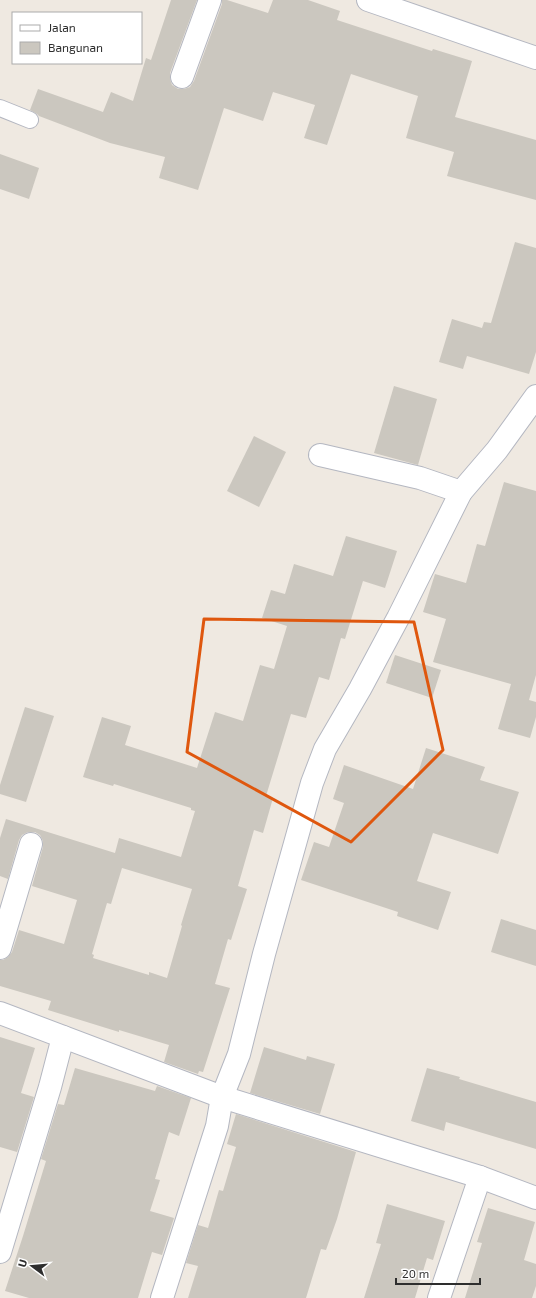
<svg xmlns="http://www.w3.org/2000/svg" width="536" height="1298" viewBox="0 0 536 1298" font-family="'Exo 2',sans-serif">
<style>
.building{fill:#cbc7bf;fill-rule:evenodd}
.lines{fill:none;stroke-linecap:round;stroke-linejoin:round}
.lane-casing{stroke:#b4b7c1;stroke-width:18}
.street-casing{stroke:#b4b7c1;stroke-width:24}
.secondary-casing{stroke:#b4b7c1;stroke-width:24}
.lane{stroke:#fff;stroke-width:16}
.street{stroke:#fff;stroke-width:22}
.secondary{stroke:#fff;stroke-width:22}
.marked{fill:none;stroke:#df570e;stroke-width:3;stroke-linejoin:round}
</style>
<rect width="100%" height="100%" fill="#efe9e1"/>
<g class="building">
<polygon points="171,0 197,0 170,73 170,79 172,85 178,89 184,89 190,87 194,81 222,4 222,0 227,0 268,13 273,0 308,0 340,11 337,20 432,51 433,49 472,61 455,117 536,140 536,200 447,176 454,152 406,138 418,96 351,74 327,145 304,138 315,105 273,92 263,121 224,108 198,190 159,178 165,157 110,143 39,116 37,114 30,110 38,89 103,112 111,92 133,101 146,58 151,60"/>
<polygon points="0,154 39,168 29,199 0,189"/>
<polygon points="515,242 536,248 536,352 529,374 467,356 463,369 439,362 452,319 482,328 484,322 491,323"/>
<polygon points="394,386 437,399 418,465 374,453"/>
<polygon points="254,436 286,452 259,507 227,491"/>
<polygon points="504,482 536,491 536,675 529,700 536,702 536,717 530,738 498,729 511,684 433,662 446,619 423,612 435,574 466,583 477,544 485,546"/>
<path d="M 346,536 L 397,551 L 385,588 L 363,581 L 345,639 L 341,638 L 329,680 L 319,677 L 306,718 L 291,714 L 266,796 L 273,798 L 263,833 L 254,830 L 238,886 L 247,889 L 231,940 L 228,939 L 215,984 L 230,988 L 203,1072 L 199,1071 L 198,1074 L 164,1062 L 169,1045 L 119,1030 L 119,1032 L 48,1010 L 51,1001 L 0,986 L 0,960 L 3,960 L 8,957 L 12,952 L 19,930 L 64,944 L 77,900 L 32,886 L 43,847 L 43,841 L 40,835 L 35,832 L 28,832 L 22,835 L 19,840 L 8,879 L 0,876 L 0,838 L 6,819 L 115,853 L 119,838 L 181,857 L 195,811 L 191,810 L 191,808 L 114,784 L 113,786 L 83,777 L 102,717 L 131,726 L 125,745 L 197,768 L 215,712 L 243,721 L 260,665 L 274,669 L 287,626 L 262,618 L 271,590 L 285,594 L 294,564 L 333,576 ZM 122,868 L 192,889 L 181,925 L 182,926 L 167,978 L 149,972 L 149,975 L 93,958 L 94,955 L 92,954 L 107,903 L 111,904 Z"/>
<polygon points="395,655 441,670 432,698 386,683"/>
<polygon points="25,707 54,716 26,802 0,794 0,785"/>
<polygon points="426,748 485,767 480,780 519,792 498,854 433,833 417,881 451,892 438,930 397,916 398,912 301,880 314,842 329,847 344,803 333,799 344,765 413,789"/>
<polygon points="501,919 536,930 536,966 491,952"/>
<polygon points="0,1037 35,1048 21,1093 34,1097 17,1152 0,1147"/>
<polygon points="264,1047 306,1060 307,1056 335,1064 320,1114 250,1093"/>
<polygon points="75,1068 155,1091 157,1086 191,1098 179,1136 169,1132 155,1179 160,1180 150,1211 174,1218 162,1255 152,1252 138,1298 29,1298 5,1291 23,1236 46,1161 41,1159 58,1104 64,1105"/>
<polygon points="427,1068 460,1077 459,1079 536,1102 536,1149 446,1122 444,1131 411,1121"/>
<polygon points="236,1114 356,1152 337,1219 326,1250 321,1249 306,1298 188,1298 198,1266 186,1263 198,1225 208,1228 219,1190 223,1191 236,1147 227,1144"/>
<polygon points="387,1204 445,1221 433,1260 427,1258 415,1298 364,1298 381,1244 376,1243"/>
<polygon points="488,1208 535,1222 524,1260 536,1264 536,1286 532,1298 465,1298 482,1243 477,1242"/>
</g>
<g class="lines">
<defs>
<polyline id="lane" points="0,108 30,120"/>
<g id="street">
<polyline points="182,77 210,0"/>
<polyline points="320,455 420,478 461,492"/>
<polyline points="0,948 31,844"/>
<polyline points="0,1013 222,1097 480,1177 536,1198"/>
<polyline points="0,1252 50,1087 63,1037"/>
<polyline points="162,1298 217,1126 222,1097 239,1054 264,954 312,783 325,749 360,689 398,618 461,492 497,450 536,396"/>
<polyline points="439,1298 480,1177"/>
</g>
<polyline id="secondary" points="368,0 536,58"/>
</defs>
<use href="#lane" class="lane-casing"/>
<use href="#street" class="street-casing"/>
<use href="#secondary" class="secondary-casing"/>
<use href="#lane" class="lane"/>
<use href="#street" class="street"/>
<use href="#secondary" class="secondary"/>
</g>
<path class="marked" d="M 204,619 L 414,622 L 443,750 L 351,842 L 187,752 Z"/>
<rect x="12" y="12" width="130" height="52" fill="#ffffff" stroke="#ababab"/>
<rect x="20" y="25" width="20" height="6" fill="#ffffff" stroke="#ababab"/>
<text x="48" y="32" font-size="12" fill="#2e2e2e">Jalan</text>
<rect x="20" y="42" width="20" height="12" fill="#cbc7bf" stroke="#ababab"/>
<text x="48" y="52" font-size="12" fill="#2e2e2e">Bangunan</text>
<g transform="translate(32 1266) rotate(286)" stroke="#ffffff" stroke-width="3" paint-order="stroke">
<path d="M0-3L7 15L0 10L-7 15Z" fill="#2e2e2e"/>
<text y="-6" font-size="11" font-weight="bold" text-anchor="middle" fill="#2e2e2e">U</text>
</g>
<path d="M396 1278v6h84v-6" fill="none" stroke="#2e2e2e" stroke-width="2"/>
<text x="402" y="1278" font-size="12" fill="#2e2e2e" stroke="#ffffff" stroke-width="3" paint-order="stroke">20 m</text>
</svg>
